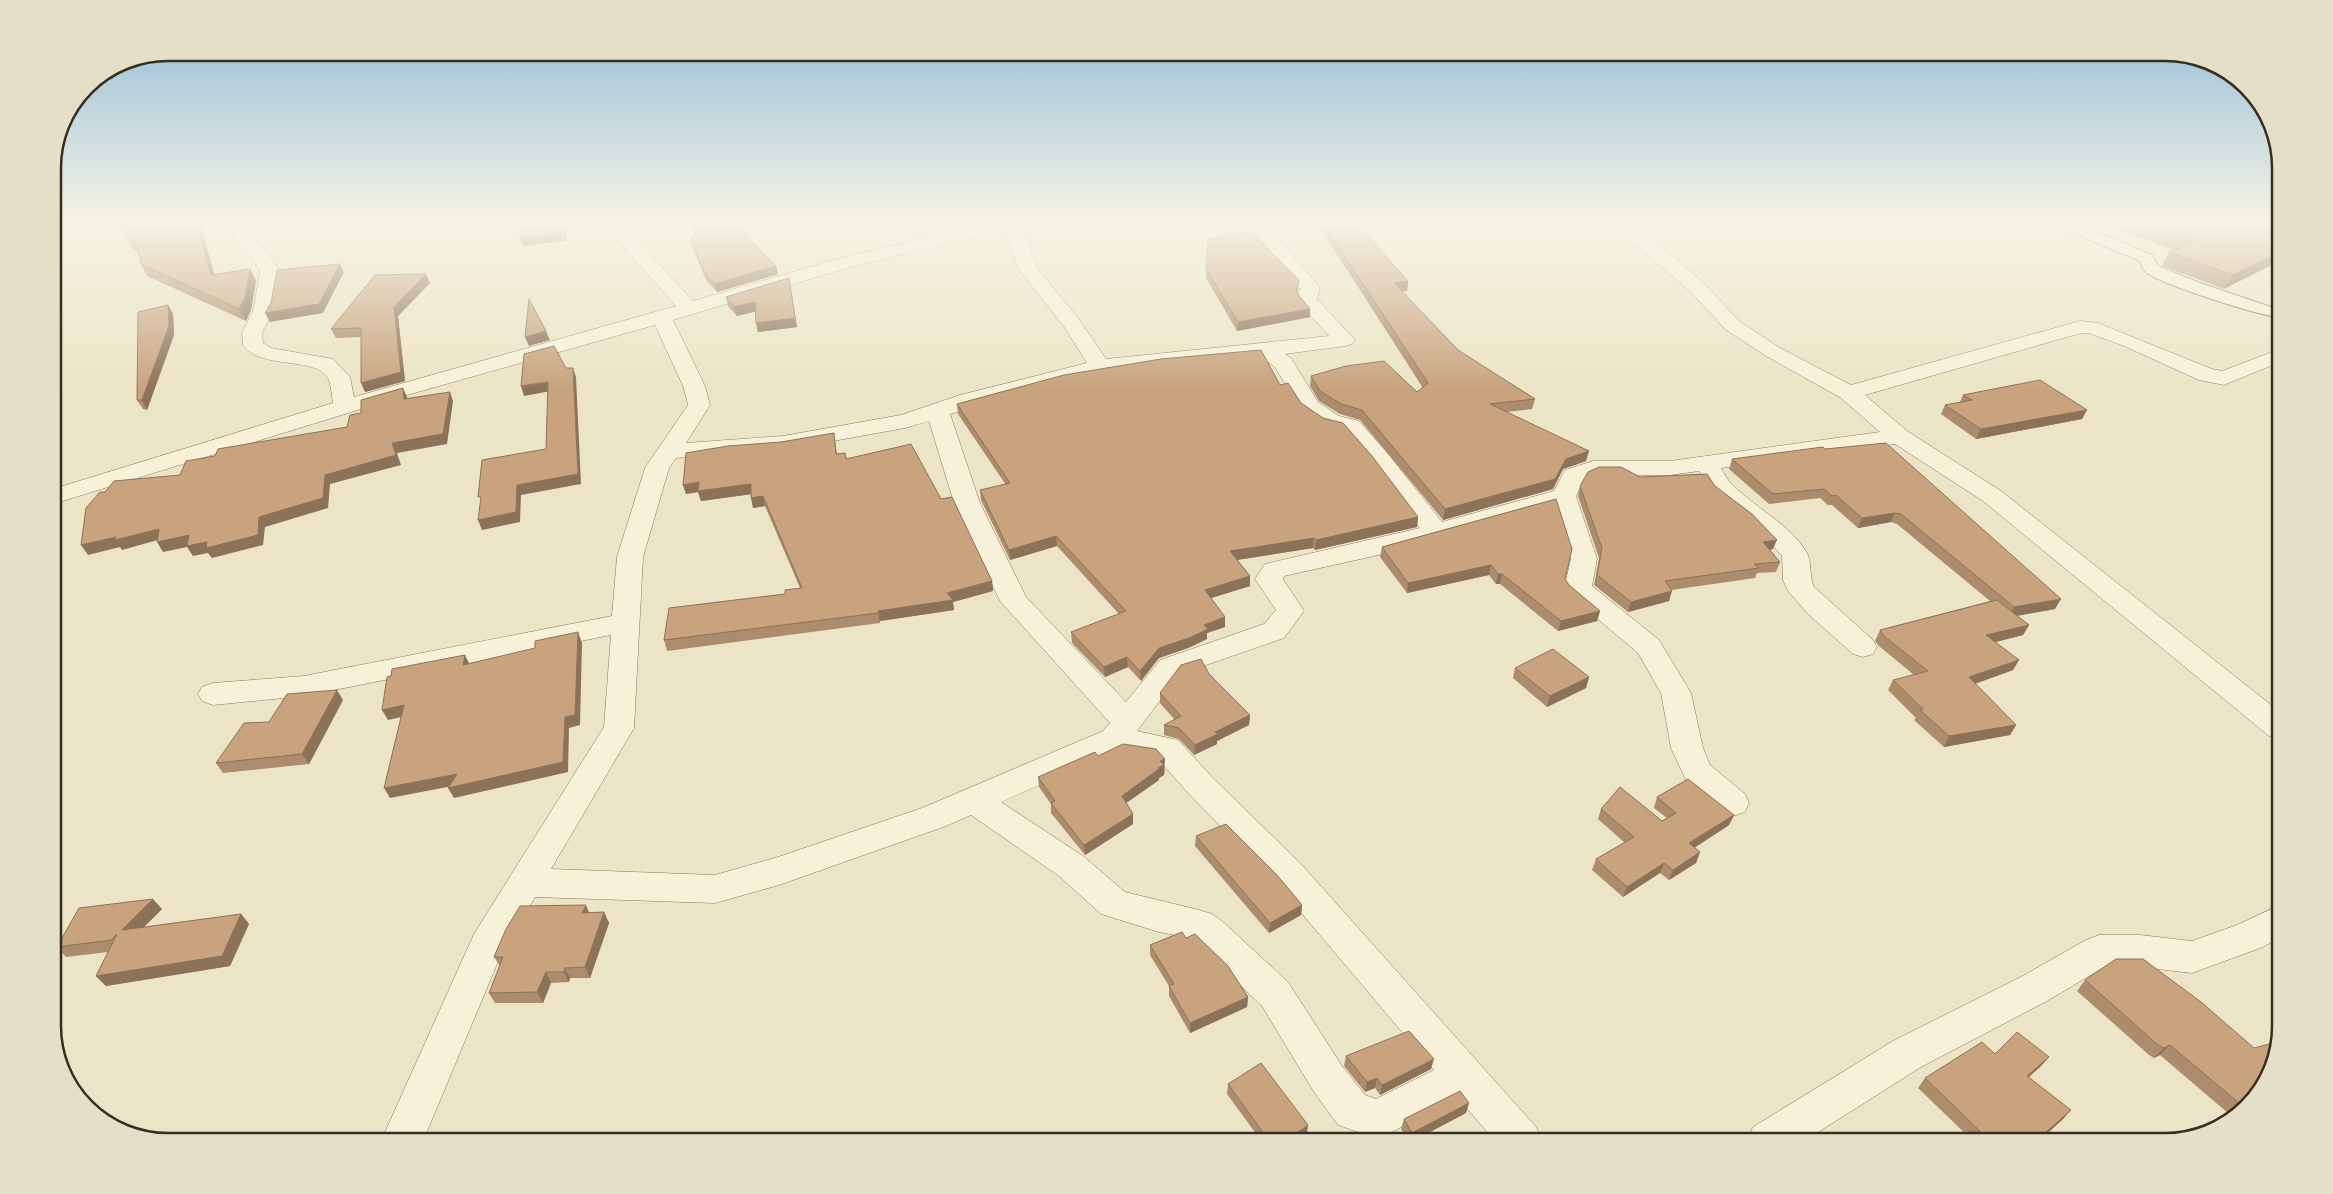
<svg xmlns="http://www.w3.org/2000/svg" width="2333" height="1194" viewBox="0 0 2333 1194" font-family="'Noto Serif',serif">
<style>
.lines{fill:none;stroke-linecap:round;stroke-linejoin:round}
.service-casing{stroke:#87775c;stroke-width:2}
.minor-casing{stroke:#87775c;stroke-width:1}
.service{fill:#f7f1d9;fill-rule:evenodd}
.minor{fill:#f7f1d9;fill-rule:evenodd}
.wall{fill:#ac8c6c}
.shaded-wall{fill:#8c7258}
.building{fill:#c8a37e;stroke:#8c7258}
.rim{fill:none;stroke:#372d20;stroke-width:2.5}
</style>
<rect width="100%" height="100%" fill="#ece4c6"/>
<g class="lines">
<defs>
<path id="service" d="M 2054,223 L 2076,223 L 2152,255 L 2158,266 L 2200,283 L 2271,307 L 2280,307 L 2280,317 C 2263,317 2156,283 2145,271 C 2143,269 2141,264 2140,261 L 2057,226 Z"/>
<g id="minor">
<path d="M 229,223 L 247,223 L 253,239 L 267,251 L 280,272 L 273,311 L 262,333 L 263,343 L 271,348 L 333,359 L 350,377 L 354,397 L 676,306 L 602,223 L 621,223 L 693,301 L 841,258 L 988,223 L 1021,223 L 1038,269 L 1078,318 L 1106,359 L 1329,336 L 1300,304 L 1297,300 L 1300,288 L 1247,223 L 1266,223 L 1320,288 L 1317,299 L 1355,340 L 1352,344 L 1345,346 L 1285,354 L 1291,358 L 1318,402 L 1339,416 L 1359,421 L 1388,454 L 1442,522 L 1554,491 L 1565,470 L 1593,461 L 1670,461 L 1880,432 L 1841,398 L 1766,356 L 1725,329 L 1691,292 L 1610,223 L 1631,223 L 1648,235 L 1705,284 L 1739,321 L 1780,348 L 1851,385 L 2080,321 L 2098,323 L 2212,369 L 2222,371 L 2280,349 L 2280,362 L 2224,385 L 2199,380 L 2124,346 L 2089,333 L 2081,333 L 1865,395 L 1907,431 L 2001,491 L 2280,712 L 2280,739 L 2269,736 L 1983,501 L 1895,444 L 1721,468 C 1724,473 1727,480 1732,484 C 1754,508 1790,523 1807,553 C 1812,563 1809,576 1814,587 L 1873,640 L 1877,647 L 1873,654 L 1863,657 L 1853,654 L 1808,614 L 1788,591 L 1783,580 L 1782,556 L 1760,531 L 1713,494 L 1699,471 L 1670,475 L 1596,475 L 1584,480 L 1576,496 L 1597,559 L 1592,586 L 1659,640 L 1691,693 L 1703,748 L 1710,765 L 1745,794 L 1749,803 L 1745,812 L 1733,816 L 1721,812 L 1686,780 L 1671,748 L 1661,693 L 1638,653 L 1568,594 L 1564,588 L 1571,559 L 1555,506 L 1401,550 L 1284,576 L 1283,579 L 1304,611 L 1284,638 L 1180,674 L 1137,731 L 1178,740 L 1212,777 L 1301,864 L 1536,1127 L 1542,1141 L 1495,1141 L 1458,1098 L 1378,1139 L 1338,1125 L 1314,1092 L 1262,1006 L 1196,943 L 1190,938 L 1159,932 L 1101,914 L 1059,876 L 971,815 L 946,826 L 779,885 L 715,903 L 535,897 L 502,952 L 423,1141 L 381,1141 L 474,934 L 604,727 L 611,635 L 304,696 L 213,705 L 202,701 L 198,694 L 202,687 L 213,683 L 304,676 L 612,616 L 617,557 L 645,468 L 688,405 L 683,386 L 655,325 L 400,397 L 53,504 L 53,489 L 333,403 C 332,396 331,387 329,380 C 318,355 261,371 243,345 L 242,333 L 253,311 L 260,272 L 252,258 L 236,241 ZM 1004,230 L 1019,270 L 1063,325 L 1087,363 L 960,395 L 901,415 L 783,436 L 686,443 L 710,405 L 705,386 L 673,320 L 847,268 ZM 1261,357 L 1275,367 L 1301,411 L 1323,426 L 1343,431 L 1372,464 L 1420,528 L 1265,564 L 1255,579 L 1276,610 L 1264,624 L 1160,660 L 1126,702 L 1026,597 L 980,503 L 950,414 L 1101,372 ZM 929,421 L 954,503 L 1000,601 L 1110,723 L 1103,731 L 922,808 L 778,857 L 715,875 L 551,869 L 634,728 L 643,557 L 669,468 L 676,458 L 783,450 L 905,428 ZM 1116,751 L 1157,758 L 1190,795 L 1277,884 L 1434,1070 L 1376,1099 L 1365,1095 L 1342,1066 L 1288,982 L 1222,921 L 1212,914 L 1199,910 L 1125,892 L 1083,856 L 1001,802 Z"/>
<polygon points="2280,905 2280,937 2263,947 2192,973 2140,967 2104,967 2047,1001 1921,1067 1804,1141 1747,1141 1753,1127 1893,1041 2021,977 2086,940 2099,935 2140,935 2192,941 2237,925"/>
</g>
</defs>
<use href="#service" class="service-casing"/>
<use href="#minor" class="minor-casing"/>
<use href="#service" class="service"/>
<use href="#minor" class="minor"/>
</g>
<g class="wall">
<polygon points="200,223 214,275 250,269 256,281 251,310 246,321 147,276 141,264 139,254 132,248 126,236"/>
<polygon points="1317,223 1356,223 1408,281 1407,291 1402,291 1458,350 1535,399 1532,409 1507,412 1586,461 1563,469 1553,489 1443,520 1360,420 1340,414 1319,401 1310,386 1311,376 1417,392 1423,388"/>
<polygon points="2102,223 2280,223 2224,289 2162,266 2169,252 2174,250"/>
<polygon points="693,226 749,239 776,266 778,274 717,292 706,280 692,246 690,238 696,237"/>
<polygon points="1206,269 1298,288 1297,293 1310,317 1237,331 1206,278"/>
<polygon points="789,278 797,327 758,332 756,311 737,316 728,306 726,297"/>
<polygon points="430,283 398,316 405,381 365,392 361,337 336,338 331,329"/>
<polygon points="168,305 173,314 174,335 147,410 143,409 137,400"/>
<polygon points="1280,385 1301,403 1418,517 1417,527 1315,550 1313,548 1237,560 1250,576 1250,586 1211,598 1225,617 1225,627 1207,633 1207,639 1188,648 1159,658 1141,681 1128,667 1105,677 1072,643 1071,632 1119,614 1057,546 1010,560 981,500 980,490 1006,485 958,414 957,404"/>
<polygon points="1963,395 2082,419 1976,439 1941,414 1945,405 1960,402"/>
<polygon points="835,442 837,454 845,453 847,459 941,499 992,581 993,591 953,602 954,610 880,621 880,623 667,651 664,640 800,588 765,506 753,508 751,494 701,501 698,492 686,494 683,485"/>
<polygon points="1825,449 2055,609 2017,616 2029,625 2023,635 1995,642 2019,660 2013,670 1975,684 2016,725 2010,735 1944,747 1914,720 1916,718 1888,690 1893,680 1914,675 1879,646 1875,641 1880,630 1990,601 1897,524 1891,522 1858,528 1832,505 1828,505 1820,498 1769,504 1729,469 1732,459"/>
<polygon points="1640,477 1715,486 1773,549 1770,550 1780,562 1776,572 1757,573 1755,578 1671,590 1669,601 1628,612 1594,585 1599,558 1578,496 1580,486"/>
<polygon points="1556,499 1565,579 1569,585 1600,611 1597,621 1558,631 1500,584 1496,584 1489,575 1407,593 1380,557 1382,547"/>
<polygon points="1515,668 1589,677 1586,688 1547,707 1513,678"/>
<polygon points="1209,674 1250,715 1249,725 1217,741 1217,744 1194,755 1179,739 1164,735 1164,725 1175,720 1160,703 1160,693"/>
<polygon points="343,700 309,764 223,773 216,763 269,722"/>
<polygon points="1098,756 1165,769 1164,775 1159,778 1159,780 1126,803 1133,814 1133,824 1085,855 1051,813 1051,804 1039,787 1038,777"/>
<polygon points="1657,797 1734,815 1729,825 1694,848 1700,852 1696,863 1669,880 1660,873 1623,897 1592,870 1596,859 1625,843 1598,819 1601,809 1662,821 1667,818 1654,808"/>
<polygon points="1196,836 1302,905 1301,915 1269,933 1195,846"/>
<polygon points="162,909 144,927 241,914 249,924 230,966 106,986 96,976 108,952 66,957 57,947"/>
<polygon points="604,912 609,923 590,978 570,978 569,982 551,983 543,1003 495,1003 489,993 500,966 494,957 589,913"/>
<polygon points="1186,938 1248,997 1247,1007 1190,1033 1169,996 1169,986 1150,955 1150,945"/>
<polygon points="2085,980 2269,1077 2228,1113 2160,1055 2154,1058 2149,1055 2077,991"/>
<polygon points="1995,1054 2049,1057 2040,1067 2028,1078 2071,1110 2062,1120 2046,1134 2050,1137 2045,1142 1971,1142 1972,1140 1918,1088 1925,1078"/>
<polygon points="1346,1056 1431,1069 1380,1095 1375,1088 1365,1092 1344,1066"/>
<polygon points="1228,1084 1307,1134 1297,1142 1262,1142 1227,1094"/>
<polygon points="1469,1103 1466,1113 1411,1142 1409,1142 1401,1129 1404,1119"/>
</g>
<g class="shaded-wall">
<polygon points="197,223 200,223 218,287 211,275"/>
<polygon points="565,223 568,223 566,241 523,246 520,238"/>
<polygon points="2280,252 2280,261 2224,289 2232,275"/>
<polygon points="340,264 344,272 323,313 270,322 265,313"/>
<polygon points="776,266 778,274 717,292 714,284"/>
<polygon points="250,269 256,281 251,310 246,321 239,309"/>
<polygon points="426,274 430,283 398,316 405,381 365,392 361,383 394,307"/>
<polygon points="789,278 797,327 758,332 756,323"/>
<polygon points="1408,281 1407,291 1393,292 1394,283"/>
<polygon points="755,302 757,311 737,316 734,307"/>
<polygon points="168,305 173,314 174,335 147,410 142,400"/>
<polygon points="1310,309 1310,317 1237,331 1238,322"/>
<polygon points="546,331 550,340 529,346 525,337"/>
<polygon points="573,368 576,377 581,484 521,495 520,522 482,530 478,520 517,485 578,474"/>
<polygon points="548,382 551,391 524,396 521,386"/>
<polygon points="403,388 407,397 408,409 404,399"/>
<polygon points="450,392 453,401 447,444 397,453 401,465 330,484 328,508 265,527 263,545 212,558 208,553 193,556 187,547 163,552 157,542 259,517 325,475 392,443"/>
<polygon points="2087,410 2082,419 1976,439 1981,429"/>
<polygon points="1589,451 1586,461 1563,469 1553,489 1443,520 1445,509 1566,459"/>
<polygon points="699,482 751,484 753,494 701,501 698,492 686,494 683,485"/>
<polygon points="763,496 765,506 753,508 751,498"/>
<polygon points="1895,513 1891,522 1858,528 1862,518"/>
<polygon points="1418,517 1417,527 1315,550 1316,540"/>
<polygon points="159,529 165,538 122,550 120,547 88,555 81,545 116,537"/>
<polygon points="1056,536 1057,546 1010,560 1009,550"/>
<polygon points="1314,538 1313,548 1230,561 1230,551"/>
<polygon points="1777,540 1773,549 1759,552 1763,542"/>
<polygon points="1491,565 1489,575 1407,593 1408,583"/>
<polygon points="1498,574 1502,574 1500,584 1496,584"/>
<polygon points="1250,576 1250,586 1205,600 1205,590"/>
<polygon points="992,581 993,591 953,602 954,610 880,621 880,623 878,611 947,593"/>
<polygon points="1672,591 1669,601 1628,612 1631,602"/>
<polygon points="2061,599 2055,609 2009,617 2014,607"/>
<polygon points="1600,611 1597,621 1558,631 1561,621"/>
<polygon points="1225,617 1225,627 1207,633 1207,639 1188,648 1159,658 1141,681 1140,671 1159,648 1204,625"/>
<polygon points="2029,625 2023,635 1980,646 1986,635"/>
<polygon points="578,632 582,643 580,725 569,728 568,772 454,798 448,788 565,717"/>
<polygon points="465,655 470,665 463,665"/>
<polygon points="1127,657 1128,667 1105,677 1104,667"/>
<polygon points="2019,660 2013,670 1963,688 1969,677"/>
<polygon points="1589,677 1586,688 1547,707 1550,696"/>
<polygon points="337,690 343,700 309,764 302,754"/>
<polygon points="404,705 410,715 388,720 382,710"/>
<polygon points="1250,715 1249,725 1217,741 1217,744 1194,755 1195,745 1215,732"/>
<polygon points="2016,725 2010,735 1944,747 1949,736"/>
<polygon points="1165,759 1164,775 1159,778 1159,780 1122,806 1122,796 1158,768 1160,761"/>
<polygon points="457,774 463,784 390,798 384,788"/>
<polygon points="1133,814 1133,824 1085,855 1084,845"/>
<polygon points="1734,815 1729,825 1685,854 1689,843"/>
<polygon points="1700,852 1696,863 1669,880 1673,870"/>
<polygon points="1664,863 1660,873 1623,897 1627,887"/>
<polygon points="153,899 162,909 131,940 122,930"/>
<polygon points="586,905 590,915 582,913"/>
<polygon points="1302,905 1301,915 1269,933 1270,923"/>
<polygon points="604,912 609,923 590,978 585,967"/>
<polygon points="241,914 249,924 230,966 106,986 96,976"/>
<polygon points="565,968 570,978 569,982 564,972"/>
<polygon points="546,972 551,983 543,1003 537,992"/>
<polygon points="1248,997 1247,1007 1190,1033 1190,1023"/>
<polygon points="2170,1045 2160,1055 2154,1058 2164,1048"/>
<polygon points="2049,1057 2040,1067 2018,1086 2027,1076"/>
<polygon points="1434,1059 1431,1069 1380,1095 1382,1085"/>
<polygon points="1377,1078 1375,1088 1365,1092 1367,1082"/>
<polygon points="2256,1092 2250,1098 2228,1113 2239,1103"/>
<polygon points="1469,1103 1466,1113 1411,1142 1410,1142 1412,1133"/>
<polygon points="2071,1110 2062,1120 2038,1142 2045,1133"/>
<polygon points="1308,1125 1307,1134 1297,1142 1284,1142"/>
</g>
<g class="building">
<polygon points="123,223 197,223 211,275 250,269 245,298 239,309 141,264 138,247 126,236"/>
<polygon points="521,223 565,223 564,233 520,238"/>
<polygon points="710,223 740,223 749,239 776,266 714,284 704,271 690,238 698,237 693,226"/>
<polygon points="1323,223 1356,223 1408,281 1394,283 1458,350 1535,399 1490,404 1589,451 1566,459 1555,479 1445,509 1362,410 1341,404 1320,391 1311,376 1346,366 1384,361 1417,392 1428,383"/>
<polygon points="2144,223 2280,223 2280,252 2232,275 2169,252 2194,241"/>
<polygon points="1251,232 1299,280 1296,292 1310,309 1238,322 1206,269 1208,239"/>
<polygon points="340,264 319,304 265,313 271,303 277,270"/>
<polygon points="426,274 394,307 401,372 361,383 361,328 331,329 375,275"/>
<polygon points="789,278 795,318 756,323 755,302 734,307 726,297"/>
<polygon points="529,299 546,331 525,337"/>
<polygon points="168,305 169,326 142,400 137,400 138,312"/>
<polygon points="554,346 566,368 573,368 578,474 517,485 516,512 478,520 481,497 478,497 482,460 546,449 548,382 521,386 524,354"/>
<polygon points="1261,350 1280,385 1288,383 1301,403 1323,418 1343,423 1372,456 1418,517 1316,540 1314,538 1230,551 1250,576 1205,590 1225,617 1204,625 1208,629 1189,638 1159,648 1140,671 1127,657 1104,667 1071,632 1126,611 1056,536 1009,550 980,490 1010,483 957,404 1064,375 1161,359"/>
<polygon points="2040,380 2087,410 1981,429 1945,405 1972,400 1963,395"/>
<polygon points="403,388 404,399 450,392 443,434 392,443 396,455 325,475 323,498 259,517 258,535 206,548 207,542 187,546 189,535 157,542 159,529 115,540 116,537 81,545 86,508 100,492 105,492 114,481 180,475 186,461 215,456 218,449 347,427 350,415 361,413 361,400"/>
<polygon points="834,433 836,454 845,453 846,459 911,444 941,499 952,497 992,581 947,593 953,600 878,611 878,613 664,640 669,608 785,594 785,590 802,588 763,496 751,498 751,484 698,491 699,482 683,485 686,453 728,446 781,442"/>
<polygon points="1886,443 2061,599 2014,607 1901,514 1895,513 1862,518 1836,495 1832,496 1824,489 1773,494 1732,459 1823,447 1825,449"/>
<polygon points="1599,467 1621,467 1640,477 1707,474 1715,486 1752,514 1777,540 1763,542 1780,562 1754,564 1759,568 1665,581 1672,591 1631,602 1597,575 1602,548 1580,486 1588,472"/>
<polygon points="1556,499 1572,549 1565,579 1569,585 1600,611 1561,621 1502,574 1498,574 1491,565 1408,583 1382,547"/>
<polygon points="1997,600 2029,625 1986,635 2019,660 1969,677 2016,725 1949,736 1920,710 1923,709 1893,680 1928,671 1884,636 1880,630"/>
<polygon points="578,632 575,715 565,717 563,762 448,788 457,774 384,788 404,705 382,710 387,677 391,676 392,669 465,655 463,665 535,648 535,641"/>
<polygon points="1553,649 1589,677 1550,696 1515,668"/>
<polygon points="1201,659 1209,674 1250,715 1215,732 1218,734 1195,745 1179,728 1164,725 1181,716 1160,693 1181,665"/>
<polygon points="337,690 302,754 216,763 244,723 269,722 287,694"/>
<polygon points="1123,744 1156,749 1165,759 1160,761 1164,765 1158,768 1159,769 1122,796 1133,814 1084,845 1051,803 1055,801 1038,777 1095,752 1098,756"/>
<polygon points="1688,779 1734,815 1689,843 1700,852 1673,870 1664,863 1627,887 1596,859 1634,837 1601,809 1620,787 1662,821 1676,813 1657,797"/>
<polygon points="1226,824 1277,875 1302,905 1270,923 1196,836"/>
<polygon points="153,899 122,930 241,914 222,956 96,976 117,934 111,940 57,947 79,908"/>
<polygon points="586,905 582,913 604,912 585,967 565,968 564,972 546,972 537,992 489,993 503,957 494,957 506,929 520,906"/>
<polygon points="1182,932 1186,938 1195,934 1228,966 1248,997 1190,1023 1169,986 1174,984 1150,945"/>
<polygon points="2116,959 2143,959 2201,1002 2254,1048 2277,1042 2269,1077 2256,1092 2239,1103 2170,1045 2164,1048 2158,1045 2085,980"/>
<polygon points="1409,1031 1434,1059 1382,1085 1377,1078 1367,1082 1346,1056"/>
<polygon points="2017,1032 2049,1057 2027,1076 2071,1110 2045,1133 2050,1137 2043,1142 1979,1142 1984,1138 1978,1132 1980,1131 1925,1078 1982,1042 1995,1054"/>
<polygon points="1261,1063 1308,1125 1284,1142 1270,1142 1228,1084"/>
<polygon points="1460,1091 1469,1103 1412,1133 1404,1119"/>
</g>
<linearGradient id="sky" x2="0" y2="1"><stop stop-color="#8eb9d6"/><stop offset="0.57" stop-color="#f6f3e5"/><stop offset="1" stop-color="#f6f3e5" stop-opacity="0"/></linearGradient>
<rect width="2333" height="390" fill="url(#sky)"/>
<path d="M0 0H2333V1194H0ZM168 61H2165A107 107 0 0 1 2272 168V1026A107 107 0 0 1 2165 1133H168A107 107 0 0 1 61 1026V168A107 107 0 0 1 168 61Z" fill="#e5dfc7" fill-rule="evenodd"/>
<path class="rim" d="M168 61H2165A107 107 0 0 1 2272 168V1026A107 107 0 0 1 2165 1133H168A107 107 0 0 1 61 1026V168A107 107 0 0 1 168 61Z"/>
</svg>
